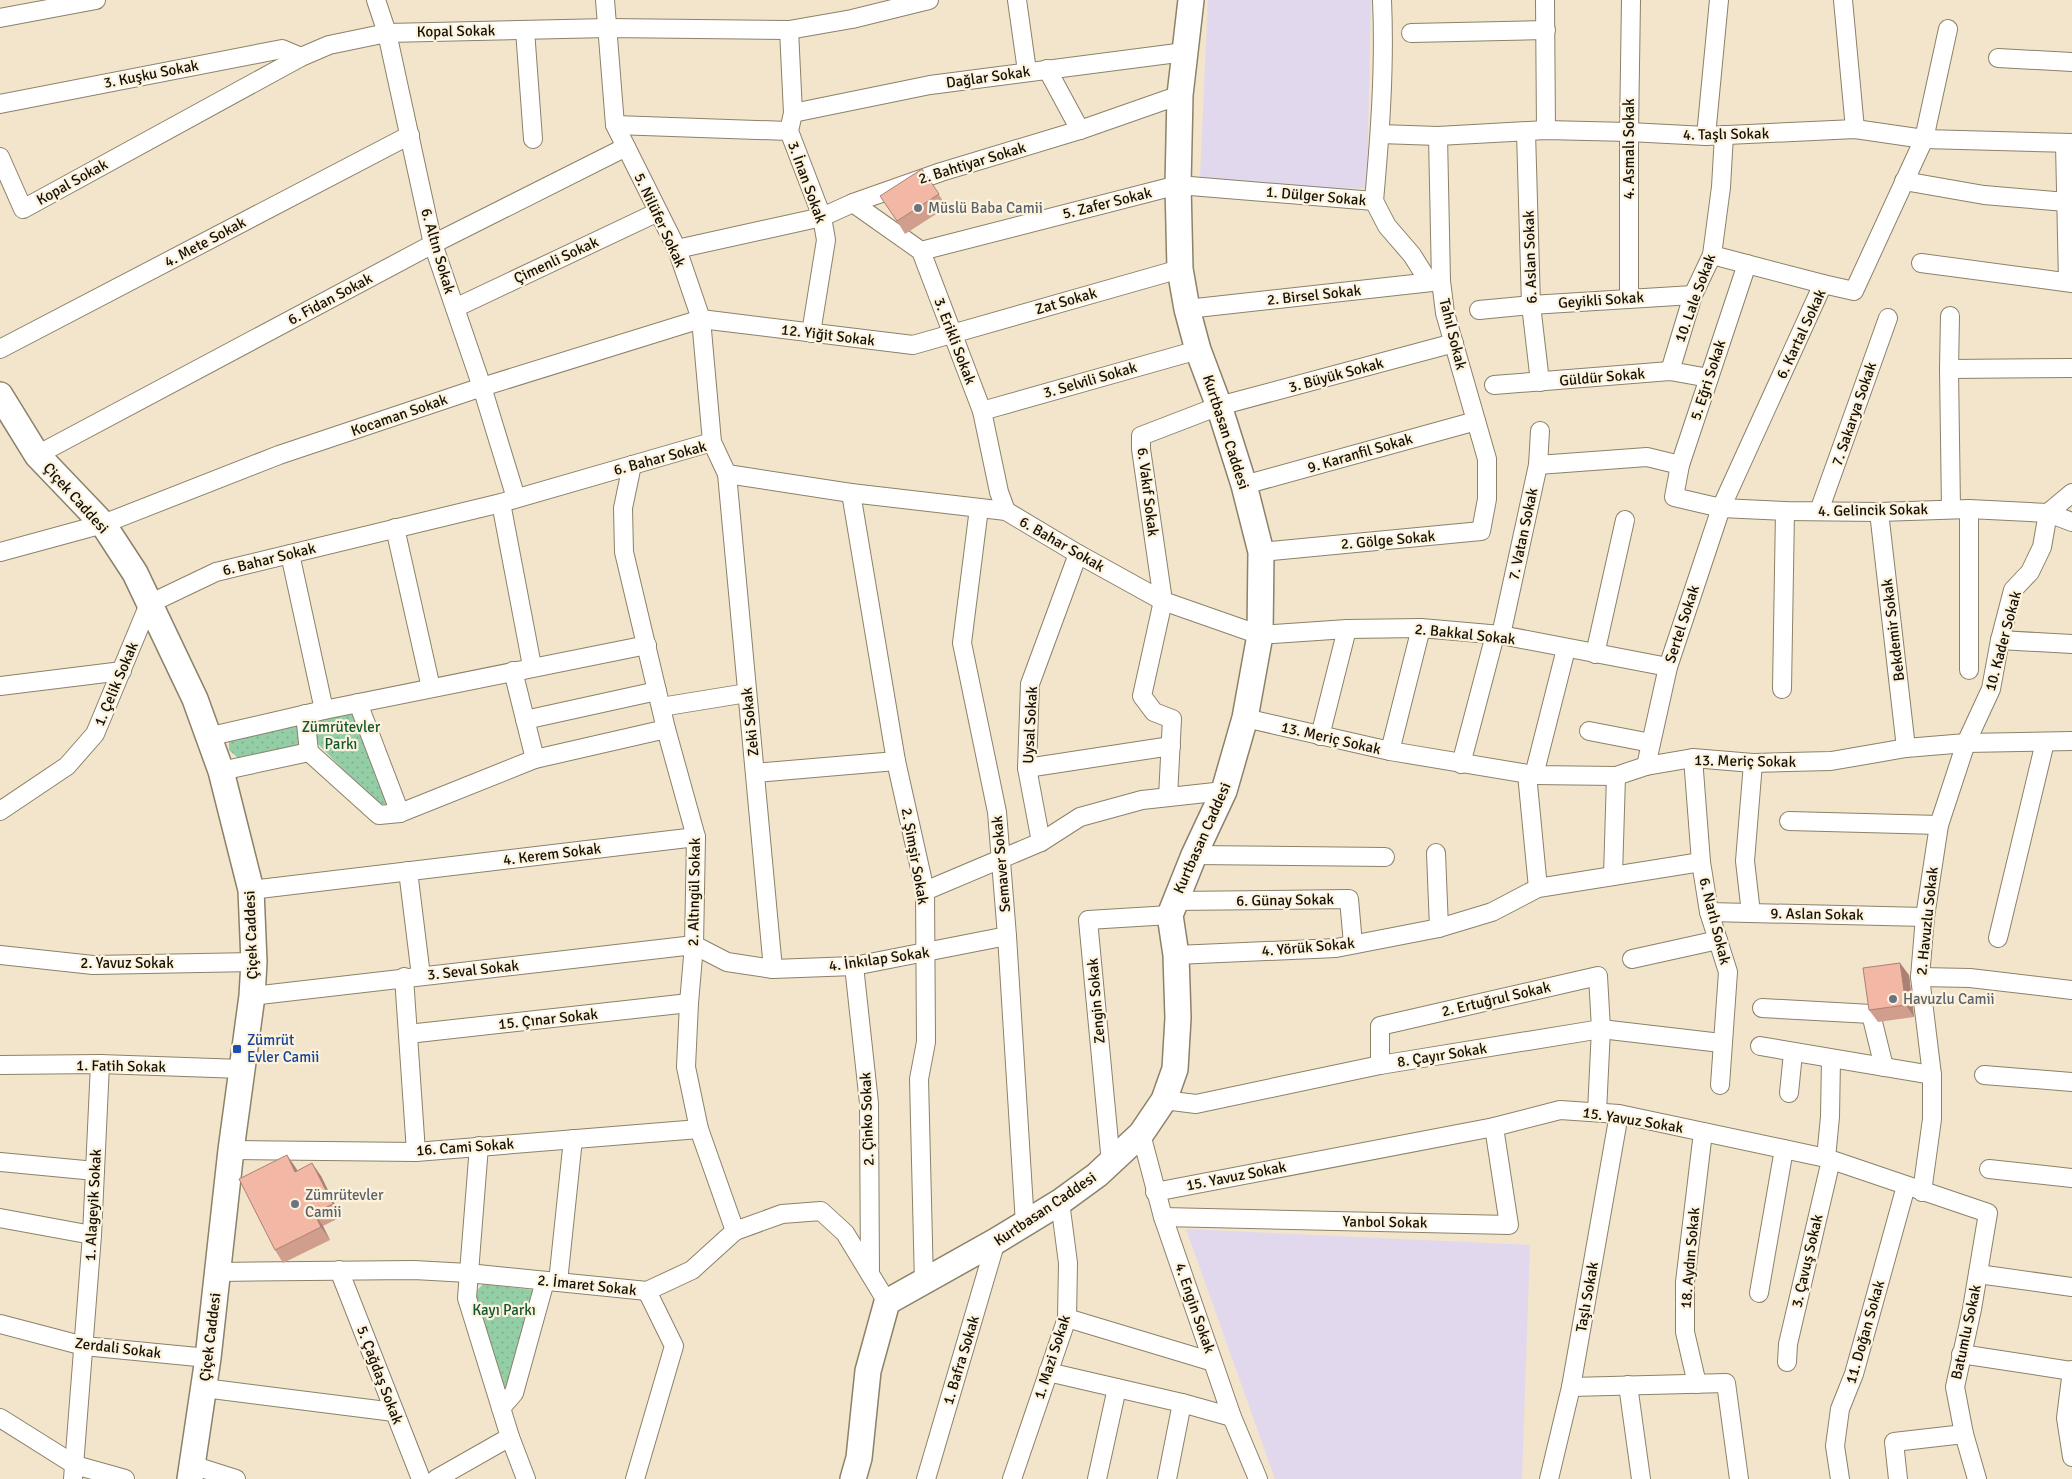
<svg xmlns="http://www.w3.org/2000/svg" width="2072" height="1479" viewBox="0 0 2072 1479" font-family="Signika,sans-serif">
<style>
.education{fill:#e1d8ed}
.park{fill:url(#park-dots)}
.lines{fill:none;stroke-linecap:round;stroke-linejoin:round}
.minor-casing{stroke:#8c8169;stroke-width:20}
.secondary-casing{stroke:#8c8169;stroke-width:28}
.minor{stroke:#fff;stroke-width:18}
.secondary{stroke:#fff;stroke-width:25}
.wall{fill:#d19e8e}
.shaded-wall{fill:#aa8174}
.building{fill:#f3b8a5;stroke:#aa8174}
.worship-dot{fill:#6b7280;stroke:#fdf3dd;stroke-width:2}
.transit-dot{fill:#1a4fb4;stroke:#fdf3dd;stroke-width:2}
.labels{text-anchor:middle;dominant-baseline:central;stroke-width:4.5;stroke-linejoin:round;paint-order:stroke}
.street-label{font-size:15px;fill:#151108;stroke:#fdf3dd}
.worship-label{font-size:15px;fill:#5b616d;stroke:#fdf3dd;text-anchor:start}
.park-label{font-size:15px;fill:#0f5631;stroke:#fdf3dd}
.transit-label{font-size:15px;fill:#164399;stroke:#fdf3dd;text-anchor:start}
</style>
<defs>
<pattern id="park-dots" width="8" height="8" patternUnits="userSpaceOnUse" patternTransform="scale(1.25)"><rect width="8" height="8" fill="#93cea7"/><path d="M2 2h.1M6 6h.1" fill="none" stroke="#7eb08e" stroke-width="1.8" stroke-linecap="round"/></pattern>
</defs>
<rect width="100%" height="100%" fill="#f2e5cb"/>
<g class="education">
<polygon points="1208,0 1371,0 1367,188 1331,189 1200,177"/>
<polygon points="1186,1229 1530,1245 1522,1479 1275,1479"/>
</g>
<g class="park">
<polygon points="356,709 390,805 376,803 317,743 238,758 229,750 229,740"/>
<polygon points="483,1284 533,1290 506,1391 473,1295"/>
</g>
<g class="lines">
<defs>
<g id="minor">
<polyline points="376,0 387,33 433,244 482,387 516,498"/>
<polyline points="605,0 615,125 677,249 701,319 712,442 727,474 851,493 1006,511 1078,554 1163,601 1260,635 1347,629 1421,628 1501,635 1668,667"/>
<polyline points="1017,0 1027,71"/>
<polyline points="1545,0 1546,130"/>
<polyline points="1843,0 1855,129"/>
<polyline points="0,18 96,0"/>
<polyline points="525,30 533,139"/>
<polyline points="789,30 793,113 789,131 822,217 826,240 811,333"/>
<polyline points="1411,33 1546,30"/>
<polyline points="1998,58 2072,62"/>
<polyline points="1047,69 1080,130"/>
<polyline points="0,104 282,49 301,57"/>
<polyline points="793,113 930,85 1185,52"/>
<polyline points="615,125 789,131"/>
<polyline points="1526,132 1531,305 1540,382"/>
<polyline points="1380,134 1438,136 1546,130 1629,132 1706,136 1855,129 1924,139 2072,143"/>
<polyline points="1706,136 1719,0"/>
<polyline points="2065,144 2068,282"/>
<polyline points="0,157 23,209 301,57 329,45 387,33 608,28 789,30 852,19 929,0"/>
<polyline points="1904,181 1984,195 2066,202"/>
<polyline points="1374,201 1387,226 1412,255 1429,282"/>
<polyline points="853,203 921,251 982,411 999,492 1006,511"/>
<polyline points="677,249 822,217 853,203 941,172 1080,130 1180,95"/>
<path d="M 921,251 L 1178,185 L 1374,201 C 1380,134 1385,67 1382,0"/>
<polyline points="1712,255 1823,284"/>
<polyline points="1921,263 2072,283"/>
<polyline points="1747,264 1680,465 1674,497 1721,508 1785,511 1879,512 1969,509 2048,513 2072,522"/>
<polyline points="1629,299 1629,132 1631,0"/>
<polyline points="455,308 658,212"/>
<polyline points="1187,309 1441,281"/>
<polyline points="1479,310 1531,305 1693,295"/>
<polyline points="1950,316 1949,369 1951,509"/>
<polyline points="0,349 410,135"/>
<polyline points="1949,369 2072,368"/>
<polyline points="1670,371 1693,295 1712,255 1721,187 1724,135"/>
<polyline points="1494,385 1670,371 1709,378"/>
<polyline points="982,411 1198,350"/>
<polyline points="37,455 433,244 626,147"/>
<polyline points="632,465 623,508 624,552 666,729 696,837 694,945 689,1003 686,1067 699,1129 735,1231"/>
<polyline points="1538,465 1647,457 1680,465"/>
<polyline points="727,474 773,969"/>
<polyline points="1244,485 1476,421"/>
<polyline points="851,493 896,761 925,891 926,1042 919,1079 924,1283"/>
<polyline points="501,503 532,666"/>
<polyline points="979,508 962,643 997,812 1007,936 1025,1224"/>
<polyline points="1819,511 1888,318"/>
<polyline points="1879,512 1906,748"/>
<polyline points="395,528 431,688"/>
<polyline points="0,552 103,524 279,455 482,387 701,319 913,345 1180,269"/>
<polyline points="1261,552 1481,531 1487,499 1487,459 1445,313 1441,281 1438,136"/>
<polyline points="290,554 324,710"/>
<polyline points="1501,635 1538,465 1540,431"/>
<polyline points="2000,640 2072,644"/>
<polyline points="1595,654 1625,520"/>
<polyline points="1969,670 1969,509"/>
<polyline points="513,671 535,759"/>
<polyline points="0,686 122,671"/>
<polyline points="1782,689 1785,511"/>
<polyline points="358,703 400,813"/>
<polyline points="661,707 747,693"/>
<polyline points="305,714 309,752"/>
<polyline points="1245,718 1390,751 1534,775 1616,776 1646,766 1693,758 1753,763 1831,761 1906,748 1966,743 2072,741"/>
<polyline points="525,720 657,691"/>
<polyline points="1589,731 1651,743"/>
<polyline points="1320,736 1347,629"/>
<polyline points="207,737 324,710 647,645"/>
<polyline points="1390,751 1421,628"/>
<polyline points="1693,758 1701,862 1709,912 1728,972 1720,1085"/>
<polyline points="1461,764 1495,635"/>
<polyline points="1646,766 1668,667 1721,508 1823,284 1854,291 1924,139 1948,29"/>
<polyline points="1027,768 1171,746"/>
<polyline points="221,771 309,752 379,815 400,813 535,759 666,729"/>
<polyline points="755,773 896,761"/>
<polyline points="1527,774 1538,888"/>
<polyline points="1534,775 1566,649"/>
<polyline points="1168,797 1172,719 1154,712 1142,696 1163,601 1141,449 1141,436 1219,406 1454,343"/>
<polyline points="0,811 67,766 95,734 149,604 216,572 501,503 712,442"/>
<polyline points="1789,821 1939,825"/>
<polyline points="1041,842 1027,768 1030,684 1078,554"/>
<polyline points="1436,853 1439,928"/>
<polyline points="1194,855 1385,857"/>
<polyline points="408,871 421,976"/>
<polyline points="1613,876 1616,776"/>
<polyline points="251,890 696,837"/>
<polyline points="925,891 1041,842 1080,817 1142,800 1224,791"/>
<polyline points="1174,901 1349,899 1353,944"/>
<polyline points="1709,912 1925,917"/>
<polyline points="1751,913 1745,861 1753,763"/>
<polyline points="1998,938 2045,742"/>
<polyline points="0,955 93,965 254,962"/>
<polyline points="1176,955 1336,948 1439,928 1492,912 1538,888 1701,862"/>
<polyline points="1632,959 1718,940"/>
<polyline points="854,966 869,1103 870,1273"/>
<polyline points="404,977 416,1152"/>
<polyline points="1920,977 1970,978 2072,990"/>
<polyline points="252,996 694,945 727,962 773,969 854,966 1007,936"/>
<polyline points="1762,1008 1871,1014 1884,1067"/>
<polyline points="408,1034 689,1003"/>
<polyline points="1760,1046 1932,1075"/>
<polyline points="0,1065 100,1064 242,1069"/>
<polyline points="1380,1065 1380,1026 1598,976 1601,1029 1597,1112"/>
<polyline points="1984,1075 2072,1082"/>
<polyline points="1789,1093 1793,1053"/>
<polyline points="1164,1100 1196,1104 1380,1065 1601,1029 1721,1043"/>
<polyline points="1141,1134 1163,1217 1232,1417 1258,1479"/>
<polyline points="479,1146 467,1298 510,1437 526,1479"/>
<polyline points="231,1150 416,1152 699,1129"/>
<polyline points="1826,1158 1830,1117 1831,1059"/>
<polyline points="0,1162 95,1171"/>
<polyline points="1111,1163 1088,920 1170,915"/>
<polyline points="1989,1169 2072,1178"/>
<polyline points="1155,1192 1494,1127 1560,1110 1619,1114 1826,1158 1988,1213 1972,1309 1955,1387 1964,1434 1977,1479"/>
<polyline points="1922,1192 1932,1119 1932,1075 1920,977 1925,917 1939,825 1966,743 1991,689 2000,640 2013,590 2030,572 2042,547 2048,513 2072,493"/>
<polyline points="1163,1217 1509,1225 1494,1127"/>
<polyline points="0,1218 92,1235"/>
<polyline points="339,1270 421,1479"/>
<polyline points="217,1272 414,1270 468,1273 647,1291 692,1270 735,1231 782,1214 821,1211 845,1233 887,1302"/>
<polyline points="1978,1274 2072,1287"/>
<polyline points="558,1282 573,1139"/>
<polyline points="1759,1293 1784,1149"/>
<polyline points="1067,1318 1213,1362"/>
<polyline points="0,1324 84,1346 208,1358"/>
<polyline points="1961,1354 2072,1371"/>
<polyline points="1787,1362 1788,1344 1831,1160"/>
<polyline points="2072,1370 2066,1418 2072,1457"/>
<polyline points="1048,1372 1182,1403 1232,1417"/>
<polyline points="1697,1384 1685,1332 1685,1282 1703,1132"/>
<polyline points="1628,1385 1641,1479"/>
<polyline points="1571,1387 1726,1383 1739,1479"/>
<polyline points="204,1388 394,1412"/>
<polyline points="501,1408 514,1393 545,1281"/>
<polyline points="0,1418 75,1465 125,1479"/>
<polyline points="192,1465 236,1479"/>
<polyline points="73,1479 92,1235 100,1064"/>
<polyline points="436,1479 510,1437"/>
<polyline points="635,1479 674,1346 647,1291"/>
<polyline points="926,1479 996,1241"/>
<polyline points="1012,1479 1067,1318 1068,1263 1060,1202"/>
<polyline points="1097,1479 1117,1388"/>
<polyline points="1167,1479 1182,1403"/>
<polyline points="1549,1479 1571,1387 1619,1114"/>
<polyline points="1840,1479 1835,1446 1840,1409 1854,1374 1906,1186"/>
<polyline points="1898,1479 1894,1442 1964,1434"/>
</g>
<g id="secondary">
<polyline points="0,395 37,455 103,524 135,573 195,699 221,771 251,890 254,962 252,996 231,1150 208,1358 190,1479"/>
<polyline points="853,1479 859,1458 868,1371 887,1302 996,1241 1060,1202 1097,1175 1141,1134 1164,1100 1175,1069 1178,1018 1176,955 1170,915 1194,855 1224,791 1245,718 1260,635 1261,552 1244,485 1219,406 1198,350 1187,309 1180,269 1178,185 1180,95 1191,0"/>
</g>
</defs>
<use href="#minor" class="minor-casing"/>
<use href="#secondary" class="secondary-casing"/>
<use href="#minor" class="minor"/>
<use href="#secondary" class="secondary"/>
</g>
<g class="wall">
<polygon points="922,169 947,207 905,234 897,221"/>
<polygon points="1909,975 1914,1017 1878,1022 1869,1010"/>
<polygon points="296,1168 297,1171 321,1176 341,1217 323,1226 330,1240 283,1263 275,1250"/>
</g>
<g class="shaded-wall">
<polygon points="1900,963 1909,975 1914,1017 1906,1005"/>
<polygon points="287,1155 296,1168 304,1185 295,1172"/>
<polygon points="312,1163 321,1176 341,1217 333,1204"/>
<polygon points="314,1213 323,1226 330,1240 321,1227"/>
</g>
<g class="building">
<polygon points="922,169 939,194 897,221 880,196"/>
<polygon points="1900,963 1906,1005 1869,1010 1863,968"/>
<polygon points="287,1155 295,1172 312,1163 333,1204 314,1213 321,1227 275,1250 239,1179"/>
</g>
<g class="worship-dot">
<circle cx="918" cy="208" r="5"/>
<circle cx="1893" cy="999" r="5"/>
<circle cx="295" cy="1204" r="5"/>
</g>
<rect class="transit-dot" x="232" y="1044" width="10" height="10" rx="2.5"/>
<g class="labels">
<g class="street-label">
<text transform="translate(456 31) rotate(-1)">Kopal Sokak</text>
<text transform="translate(151 74) rotate(-11)">3. Kuşku Sokak</text>
<text transform="translate(988 77) rotate(-8)">Dağlar Sokak</text>
<text transform="translate(1726 134) rotate(-1)">4. Taşlı Sokak</text>
<text transform="translate(1629 149) rotate(-90)">4. Asmalı Sokak</text>
<text transform="translate(972 163) rotate(-17)">2. Bahtiyar Sokak</text>
<text transform="translate(72 182) rotate(-29)">Kopal Sokak</text>
<text transform="translate(807 182) rotate(70)">3. İnan Sokak</text>
<text transform="translate(1316 196) rotate(5)">1. Dülger Sokak</text>
<text transform="translate(1107 203) rotate(-14)">5. Zafer Sokak</text>
<text transform="translate(660 220) rotate(65)">5. Nilüfer Sokak</text>
<text transform="translate(205 242) rotate(-28)">4. Mete Sokak</text>
<text transform="translate(438 251) rotate(74)">6. Altın Sokak</text>
<text transform="translate(1530 257) rotate(-92)">6. Aslan Sokak</text>
<text transform="translate(556 260) rotate(-25)">Çimenli Sokak</text>
<text transform="translate(1314 295) rotate(-6)">2. Birsel Sokak</text>
<text transform="translate(1695 298) rotate(-70)">10. Lale Sokak</text>
<text transform="translate(330 299) rotate(-28)">6. Fidan Sokak</text>
<text transform="translate(1601 300) rotate(-4)">Geyikli Sokak</text>
<text transform="translate(1066 301) rotate(-16)">Zat Sokak</text>
<text transform="translate(1453 334) rotate(76)">Tahıl Sokak</text>
<text transform="translate(1801 334) rotate(-65)">6. Kartal Sokak</text>
<text transform="translate(828 335) rotate(7)">12. Yiğit Sokak</text>
<text transform="translate(955 341) rotate(69)">3. Erikli Sokak</text>
<text transform="translate(1336 375) rotate(-15)">3. Büyük Sokak</text>
<text transform="translate(1602 377) rotate(-5)">Güldür Sokak</text>
<text transform="translate(1090 380) rotate(-16)">3. Selvili Sokak</text>
<text transform="translate(1708 380) rotate(-72)">5. Eğri Sokak</text>
<text transform="translate(1854 414) rotate(-71)">7. Sakarya Sokak</text>
<text transform="translate(399 415) rotate(-19)">Kocaman Sokak</text>
<text transform="translate(1226 432) rotate(72)">Kurtbasan Caddesi</text>
<text transform="translate(1360 453) rotate(-16)">9. Karanfil Sokak</text>
<text transform="translate(660 458) rotate(-15)">6. Bahar Sokak</text>
<text transform="translate(1148 492) rotate(83)">6. Vakıf Sokak</text>
<text transform="translate(76 498) rotate(48)">Çiçek Caddesi</text>
<text transform="translate(1873 510) rotate(-1)">4. Gelincik Sokak</text>
<text transform="translate(1523 534) rotate(-78)">7. Vatan Sokak</text>
<text transform="translate(1388 540) rotate(-5)">2. Gölge Sokak</text>
<text transform="translate(1062 544) rotate(30)">6. Bahar Sokak</text>
<text transform="translate(269 559) rotate(-14)">6. Bahar Sokak</text>
<text transform="translate(1682 624) rotate(-72)">Sertel Sokak</text>
<text transform="translate(1893 630) rotate(-97)">Bekdemir Sokak</text>
<text transform="translate(1465 634) rotate(6)">2. Bakkal Sokak</text>
<text transform="translate(2003 641) rotate(-75)">10. Kader Sokak</text>
<text transform="translate(116 684) rotate(-67)">1. Çelik Sokak</text>
<text transform="translate(750 722) rotate(-96)">Zeki Sokak</text>
<text transform="translate(1030 725) rotate(-87)">Uysal Sokak</text>
<text transform="translate(1331 738) rotate(13)">13. Meriç Sokak</text>
<text transform="translate(1745 761) rotate(1)">13. Meriç Sokak</text>
<text transform="translate(1202 838) rotate(-66)">Kurtbasan Caddesi</text>
<text transform="translate(552 854) rotate(-7)">4. Kerem Sokak</text>
<text transform="translate(915 856) rotate(80)">2. Şimşir Sokak</text>
<text transform="translate(1001 864) rotate(-95)">Semaver Sokak</text>
<text transform="translate(694 892) rotate(-89)">2. Altıngül Sokak</text>
<text transform="translate(1285 900) rotate(-1)">6. Günay Sokak</text>
<text transform="translate(1817 914) rotate(1)">9. Aslan Sokak</text>
<text transform="translate(1715 921) rotate(76)">6. Narlı Sokak</text>
<text transform="translate(1927 921) rotate(-84)">2. Havuzlu Sokak</text>
<text transform="translate(251 935) rotate(-92)">Çiçek Caddesi</text>
<text transform="translate(1308 947) rotate(-5)">4. Yörük Sokak</text>
<text transform="translate(879 959) rotate(-8)">4. İnkılap Sokak</text>
<text x="127" y="963">2. Yavuz Sokak</text>
<text transform="translate(473 970) rotate(-6)">3. Seval Sokak</text>
<text transform="translate(1496 999) rotate(-13)">2. Ertuğrul Sokak</text>
<text transform="translate(1096 1001) rotate(-95)">Zengin Sokak</text>
<text transform="translate(548 1019) rotate(-6)">15. Çınar Sokak</text>
<text transform="translate(1442 1055) rotate(-9)">8. Çayır Sokak</text>
<text transform="translate(121 1066) rotate(1)">1. Fatih Sokak</text>
<text transform="translate(867 1119) rotate(-92)">2. Çinko Sokak</text>
<text transform="translate(1633 1120) rotate(9)">15. Yavuz Sokak</text>
<text transform="translate(465 1147) rotate(-4)">16. Cami Sokak</text>
<text transform="translate(1236 1176) rotate(-11)">15. Yavuz Sokak</text>
<text transform="translate(93 1205) rotate(-87)">1. Alageyik Sokak</text>
<text transform="translate(1045 1209) rotate(-34)">Kurtbasan Caddesi</text>
<text transform="translate(1385 1222) rotate(1)">Yanbol Sokak</text>
<text transform="translate(1690 1258) rotate(-85)">18. Aydın Sokak</text>
<text transform="translate(1807 1261) rotate(-77)">3. Çavuş Sokak</text>
<text transform="translate(587 1285) rotate(6)">2. İmaret Sokak</text>
<text transform="translate(1587 1297) rotate(-80)">Taşlı Sokak</text>
<text transform="translate(1195 1308) rotate(71)">4. Engin Sokak</text>
<text transform="translate(1865 1332) rotate(-74)">11. Doğan Sokak</text>
<text transform="translate(1966 1332) rotate(-78)">Batumlu Sokak</text>
<text transform="translate(210 1337) rotate(-83)">Çiçek Caddesi</text>
<text transform="translate(118 1348) rotate(7)">Zerdali Sokak</text>
<text transform="translate(1052 1357) rotate(-72)">1. Mazi Sokak</text>
<text transform="translate(961 1360) rotate(-73)">1. Bafra Sokak</text>
<text transform="translate(380 1375) rotate(69)">5. Çağdaş Sokak</text>
</g>
<g class="worship-label">
<text x="928" y="208">Müslü Baba Camii</text>
<text x="1903" y="999">Havuzlu Camii</text>
<text x="305" y="1195">Zümrütevler<tspan x="305" dy="17">Camii</tspan></text>
</g>
<g class="park-label">
<text x="341" y="727">Zümrütevler<tspan x="341" dy="17">Parkı</tspan></text>
<text x="504" y="1310">Kayı Parkı</text>
</g>
<g class="transit-label">
<text x="247" y="1040">Zümrüt<tspan x="247" dy="17">Evler Camii</tspan></text>
</g>
</g>
</svg>
